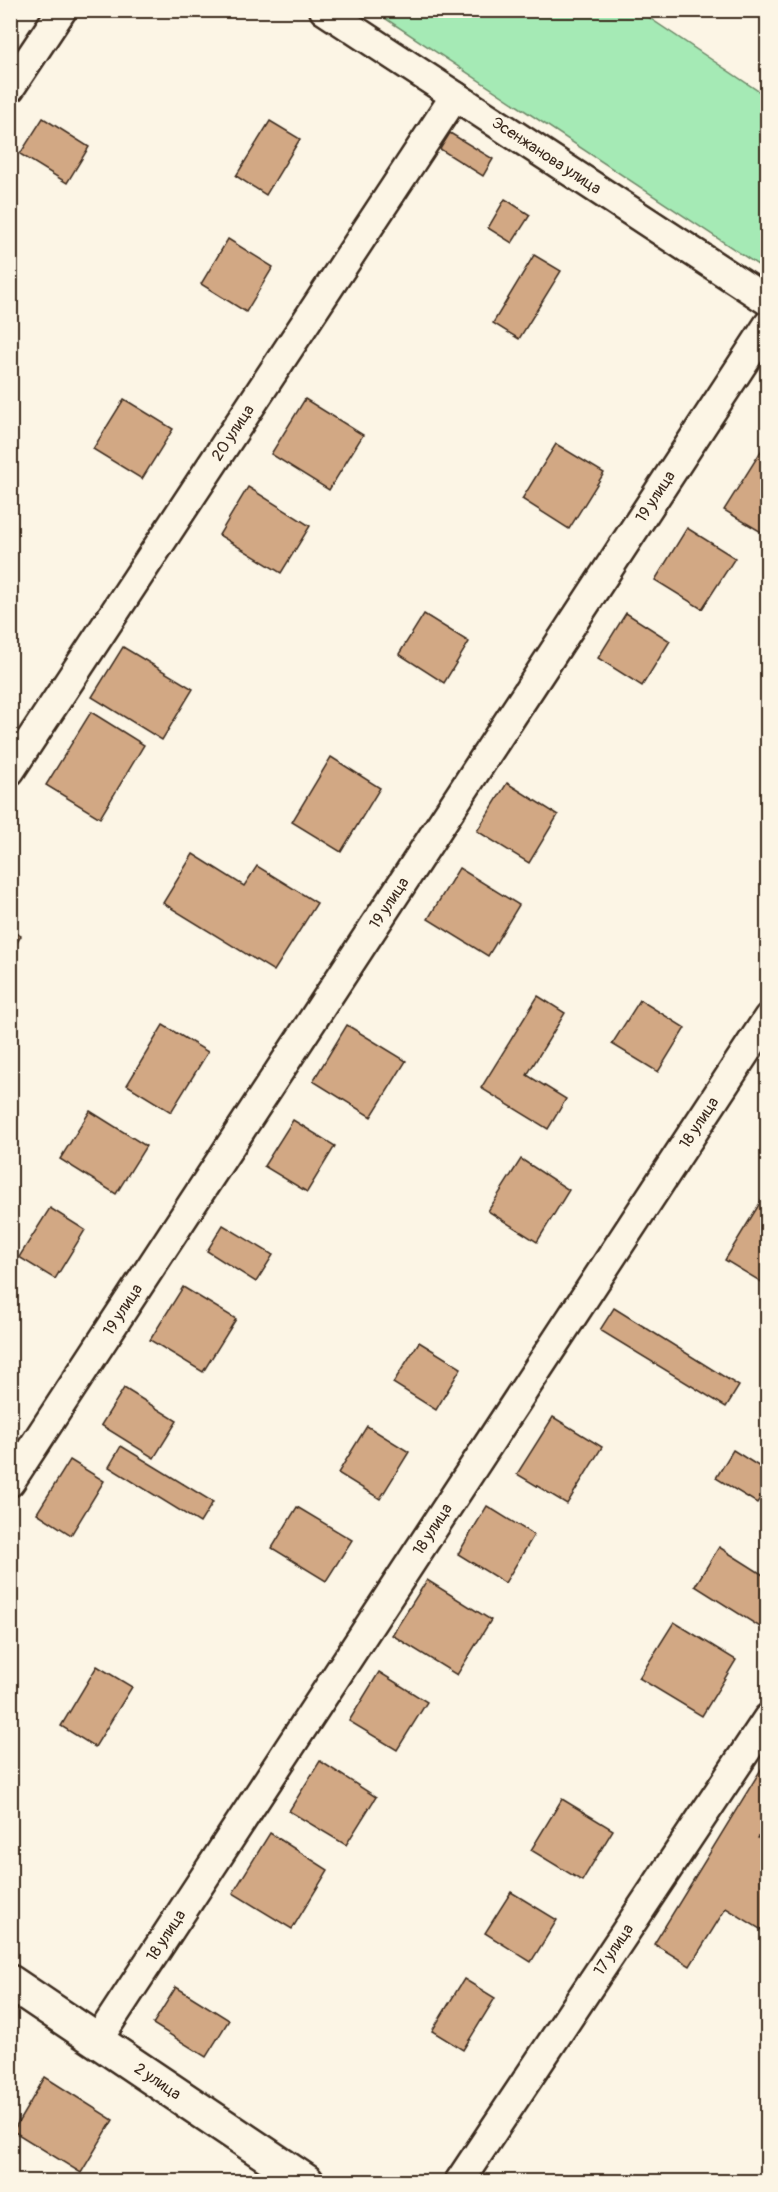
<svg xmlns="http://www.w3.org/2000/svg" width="778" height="2192" viewBox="0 0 778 2192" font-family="Pangolin,sans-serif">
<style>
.green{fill:#a5eab5;stroke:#708a6a;stroke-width:1.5}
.building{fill:#d2a884;stroke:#3b2a1e;stroke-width:1.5}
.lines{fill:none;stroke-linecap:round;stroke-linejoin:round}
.minor-casing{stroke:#3b2a1e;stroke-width:33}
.tertiary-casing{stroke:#3b2a1e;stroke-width:38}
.minor{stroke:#fcf5e5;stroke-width:28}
.tertiary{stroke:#fcf5e5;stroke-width:33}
.labels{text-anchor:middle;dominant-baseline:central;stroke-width:4.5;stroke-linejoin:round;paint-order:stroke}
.street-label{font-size:16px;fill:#3b2a1e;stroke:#fcf5e5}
</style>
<rect width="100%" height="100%" fill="#fcf5e5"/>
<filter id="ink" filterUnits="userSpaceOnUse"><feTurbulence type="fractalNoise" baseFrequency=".0167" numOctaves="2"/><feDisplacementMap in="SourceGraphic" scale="12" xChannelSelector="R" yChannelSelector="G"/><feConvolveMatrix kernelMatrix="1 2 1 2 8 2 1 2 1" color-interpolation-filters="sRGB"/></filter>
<g filter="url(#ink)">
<polygon class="green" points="374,11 639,11 767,97 767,271"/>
<g class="building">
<polygon points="43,118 89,147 67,183 20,154"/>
<polygon points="270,121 300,139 266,195 236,176"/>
<polygon points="450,133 493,159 483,176 440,149"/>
<polygon points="505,199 530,215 512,243 488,228"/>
<polygon points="228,239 273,267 246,312 201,284"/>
<polygon points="534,255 561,271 519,339 493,323"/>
<polygon points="124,399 173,429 142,479 93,449"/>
<polygon points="305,399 363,435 329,490 271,454"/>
<polygon points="768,440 768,526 763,533 724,510"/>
<polygon points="556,444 604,473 569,529 522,499"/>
<polygon points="248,487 310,526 281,573 219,535"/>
<polygon points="687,528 735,558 702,609 655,580"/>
<polygon points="626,613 670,641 642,686 598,658"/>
<polygon points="424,614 469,642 444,683 399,654"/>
<polygon points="123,647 193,689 162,740 92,697"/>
<polygon points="91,712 144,745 100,818 46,785"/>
<polygon points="331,757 380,788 341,852 292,822"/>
<polygon points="507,783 558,815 529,863 477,831"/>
<polygon points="193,854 244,886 257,866 317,903 274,971 163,903"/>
<polygon points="459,868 519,905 488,956 428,919"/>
<polygon points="10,930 21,936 10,954"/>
<polygon points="538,996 565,1013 527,1075 566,1099 548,1129 481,1088"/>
<polygon points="640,1000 685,1028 658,1072 612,1044"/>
<polygon points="163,1025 208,1052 171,1112 127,1085"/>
<polygon points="347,1025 406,1061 371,1117 313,1081"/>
<polygon points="90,1111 146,1146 116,1194 60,1159"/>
<polygon points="293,1120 335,1146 307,1192 264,1166"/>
<polygon points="521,1159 569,1190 537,1242 488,1211"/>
<polygon points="768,1190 768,1286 725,1260"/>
<polygon points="50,1208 85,1230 55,1279 19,1257"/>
<polygon points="223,1225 273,1255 256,1282 207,1251"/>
<polygon points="183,1287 236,1319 203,1372 150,1340"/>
<polygon points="614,1308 739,1386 726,1407 600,1330"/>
<polygon points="419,1342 461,1368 436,1410 393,1383"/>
<polygon points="124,1388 177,1421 154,1458 101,1425"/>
<polygon points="553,1417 602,1447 567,1504 517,1474"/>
<polygon points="367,1426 409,1452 380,1499 338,1473"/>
<polygon points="121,1446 213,1502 200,1523 109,1467"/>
<polygon points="733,1450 768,1472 768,1486 757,1503 716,1478"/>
<polygon points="70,1460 104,1481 71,1535 37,1513"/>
<polygon points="487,1506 534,1535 505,1583 458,1554"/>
<polygon points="297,1507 352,1540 326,1581 272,1548"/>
<polygon points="719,1547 768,1578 768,1615 760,1627 695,1586"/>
<polygon points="427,1580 491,1620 457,1675 392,1635"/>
<polygon points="674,1622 736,1660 702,1716 639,1678"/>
<polygon points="97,1666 132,1687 95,1747 61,1726"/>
<polygon points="379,1672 427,1702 397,1750 349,1721"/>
<polygon points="768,1758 768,1823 758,1838 768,1844 768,1934 726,1908 690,1966 654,1944"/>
<polygon points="320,1761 376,1797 346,1845 289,1811"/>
<polygon points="562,1799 613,1830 582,1881 531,1850"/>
<polygon points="270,1833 328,1870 292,1929 233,1893"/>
<polygon points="511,1892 557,1920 531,1962 485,1933"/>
<polygon points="464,1979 495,1998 463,2050 432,2031"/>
<polygon points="176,1987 229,2020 206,2057 153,2024"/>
<polygon points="45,2077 113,2120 81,2173 13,2131"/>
</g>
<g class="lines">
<defs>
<g id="minor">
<path id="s1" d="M 324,10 L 768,301"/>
<polyline points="10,88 62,10"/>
<path id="s2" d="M 10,771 L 455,96"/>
<path id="s3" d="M 10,1482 L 768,325"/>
<path id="s4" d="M 97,2041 L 768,1018"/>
<path id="s5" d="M 459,2182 L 768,1718"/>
</g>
<g id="tertiary">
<path id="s6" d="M 10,1982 L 307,2182"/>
</g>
</defs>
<use href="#minor" class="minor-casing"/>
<use href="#tertiary" class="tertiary-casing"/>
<use href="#minor" class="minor"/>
<use href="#tertiary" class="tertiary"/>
</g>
</g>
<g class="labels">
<g class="street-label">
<text stroke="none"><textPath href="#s1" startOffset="266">Эсенжанова улица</textPath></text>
<text stroke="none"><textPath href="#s2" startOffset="405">20 улица</textPath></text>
<text stroke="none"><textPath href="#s3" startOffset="1178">19 улица</textPath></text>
<text stroke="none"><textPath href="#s3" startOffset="692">19 улица</textPath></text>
<text stroke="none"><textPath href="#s4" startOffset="1098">18 улица</textPath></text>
<text stroke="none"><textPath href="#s3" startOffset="206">19 улица</textPath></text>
<text stroke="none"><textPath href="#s4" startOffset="612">18 улица</textPath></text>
<text stroke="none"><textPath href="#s4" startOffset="126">18 улица</textPath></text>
<text stroke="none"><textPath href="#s5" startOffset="279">17 улица</textPath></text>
<text stroke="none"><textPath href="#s6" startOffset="178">2 улица</textPath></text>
</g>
</g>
<rect width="778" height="2192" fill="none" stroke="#fcf5e5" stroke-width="36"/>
<rect x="18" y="18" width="742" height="2156" fill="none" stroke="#3b2a1e" stroke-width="2" filter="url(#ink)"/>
</svg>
